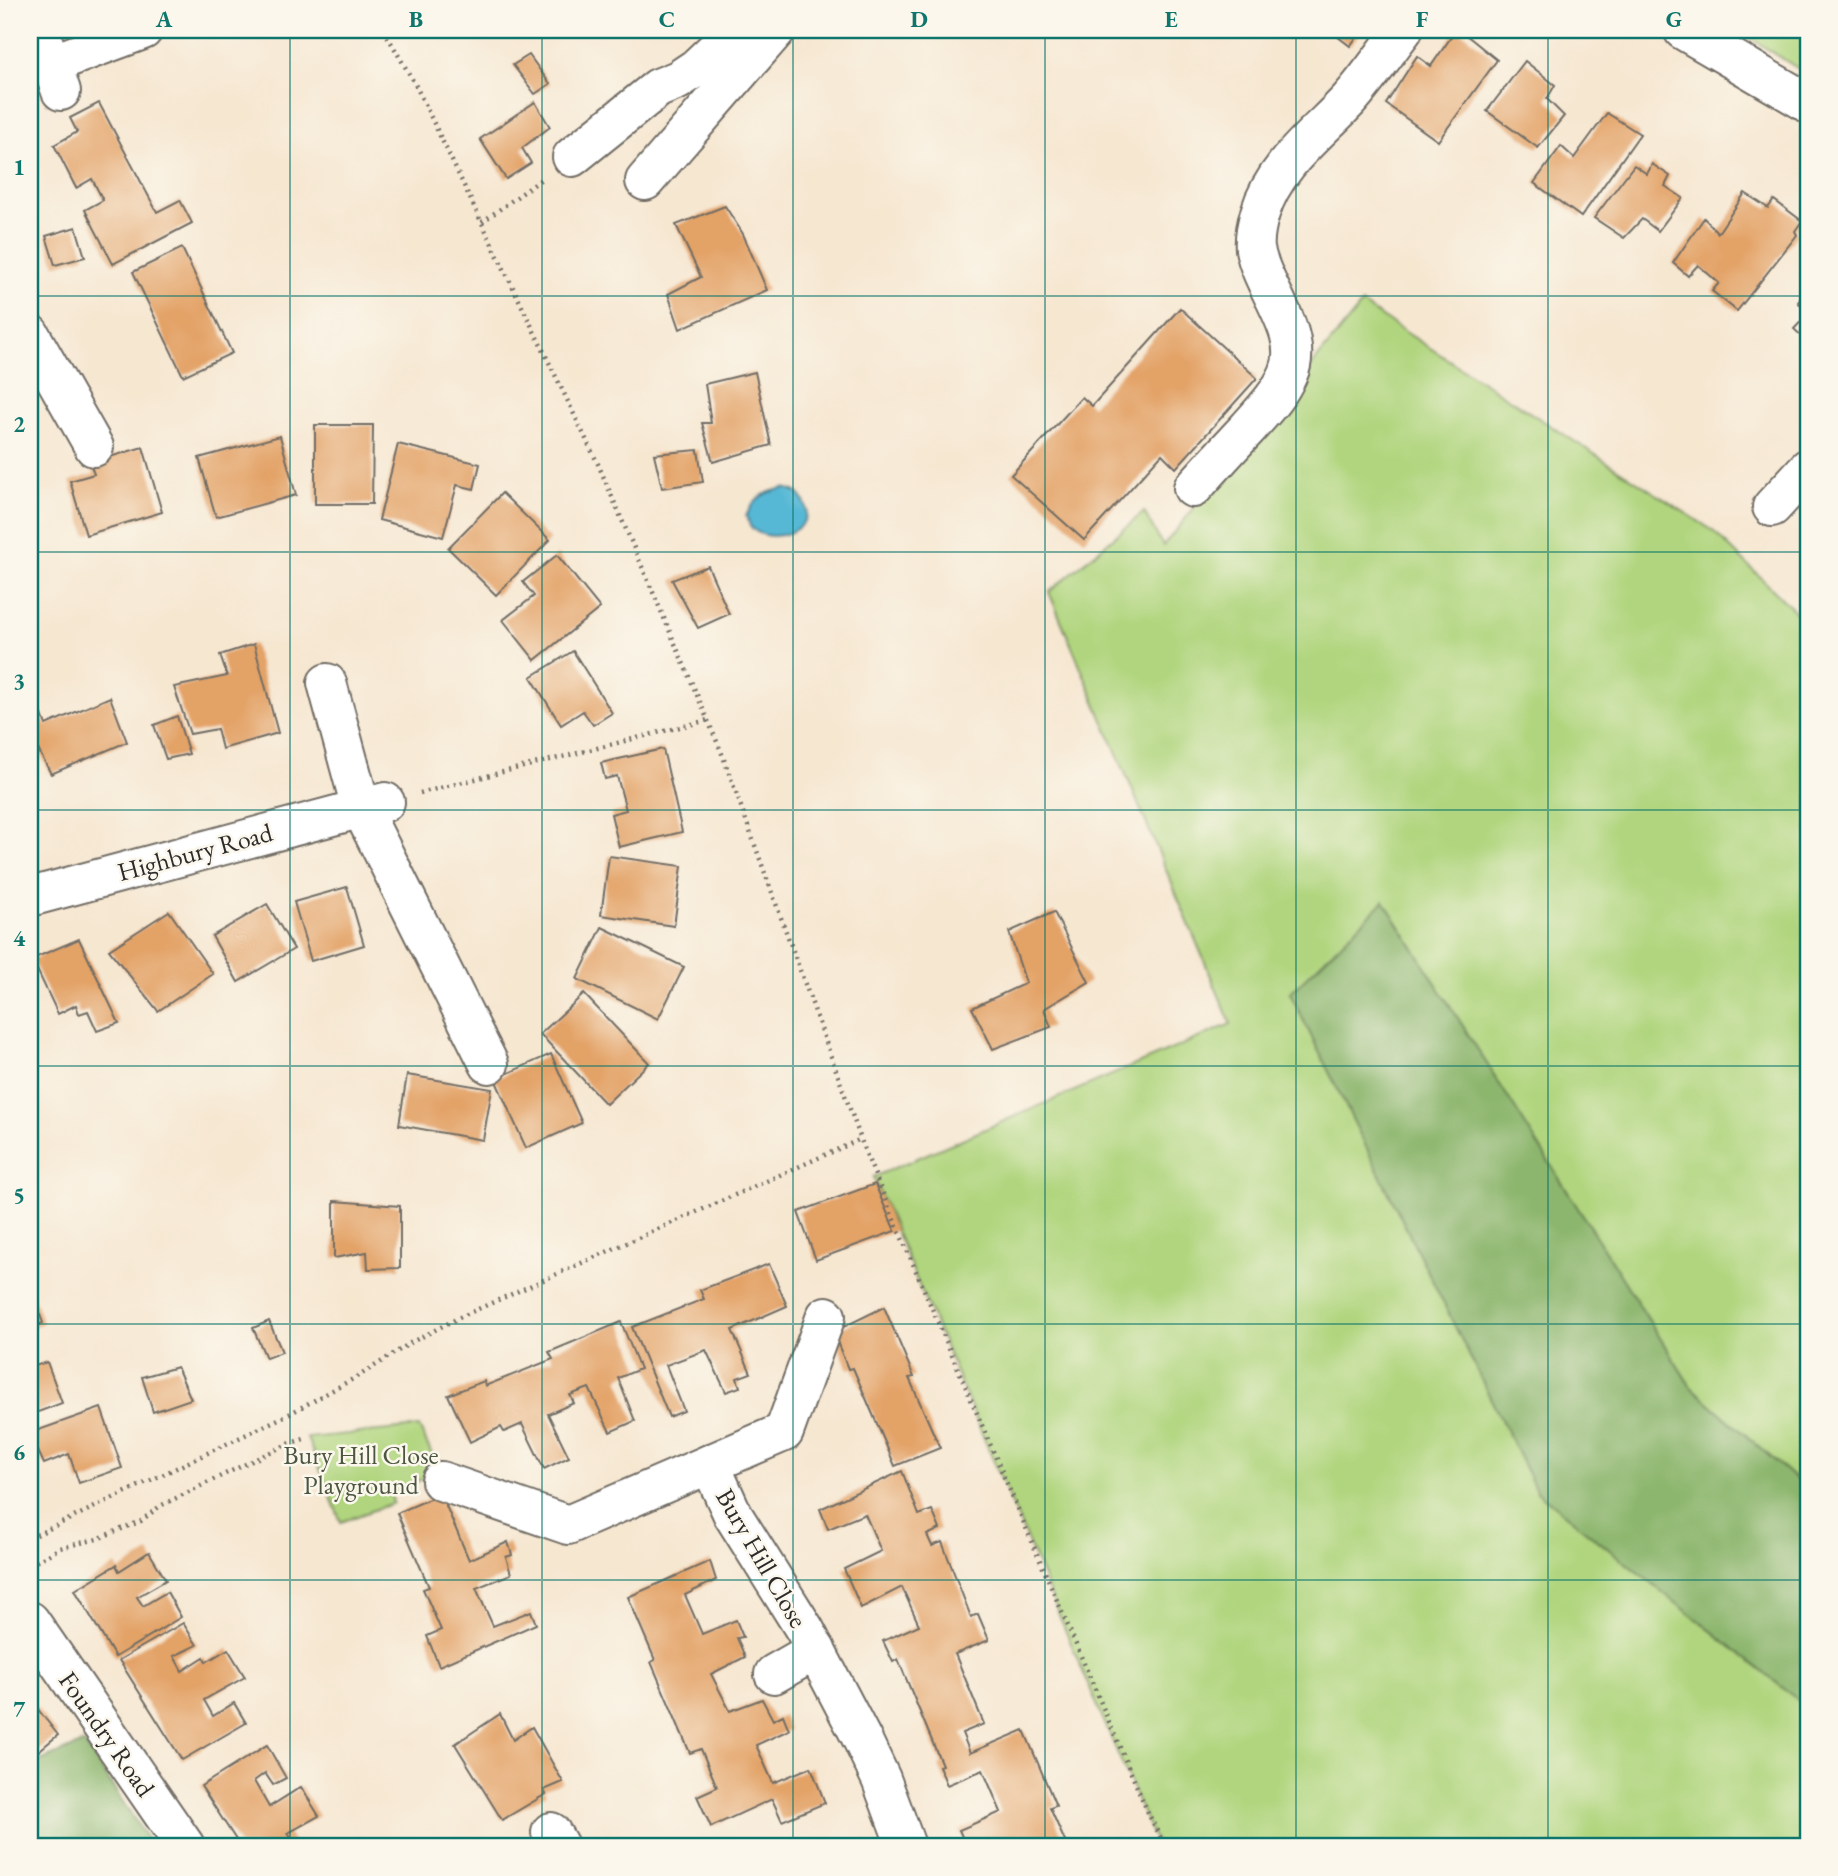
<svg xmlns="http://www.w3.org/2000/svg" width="1838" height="1876" viewBox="0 0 1838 1876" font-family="'EB Garamond',serif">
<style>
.green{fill:#b0d57e;stroke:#6e8054;stroke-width:2}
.forest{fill:#8cb66d;stroke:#5c704c;stroke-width:2}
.water{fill:#56b8d5;stroke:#407280;stroke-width:2}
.building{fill:#e3a266}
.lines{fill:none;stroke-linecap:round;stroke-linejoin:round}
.minor-casing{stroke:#726d65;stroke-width:42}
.path{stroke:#726d65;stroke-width:4.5;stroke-dasharray:2 5;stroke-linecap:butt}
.minor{stroke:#fff;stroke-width:38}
.grid{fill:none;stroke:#0f766e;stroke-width:2;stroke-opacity:0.55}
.labels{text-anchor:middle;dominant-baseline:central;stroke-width:5;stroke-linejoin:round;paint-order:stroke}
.street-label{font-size:26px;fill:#2b2b2b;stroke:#fbf7ec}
.park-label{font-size:26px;fill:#4c5640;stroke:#fbf7ec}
.neatline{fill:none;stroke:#0f766e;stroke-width:2.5}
.grid-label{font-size:23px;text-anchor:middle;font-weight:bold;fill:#0f766e}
</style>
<rect width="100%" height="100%" fill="#fbf7ec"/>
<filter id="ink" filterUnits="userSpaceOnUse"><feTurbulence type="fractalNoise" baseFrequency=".0143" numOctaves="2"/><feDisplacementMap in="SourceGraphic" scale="14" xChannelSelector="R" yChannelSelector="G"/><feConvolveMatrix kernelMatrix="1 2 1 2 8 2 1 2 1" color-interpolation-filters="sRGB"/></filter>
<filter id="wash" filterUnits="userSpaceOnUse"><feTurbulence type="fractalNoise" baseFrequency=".00686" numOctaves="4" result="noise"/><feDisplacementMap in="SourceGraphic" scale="28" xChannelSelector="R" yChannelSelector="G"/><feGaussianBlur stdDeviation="1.57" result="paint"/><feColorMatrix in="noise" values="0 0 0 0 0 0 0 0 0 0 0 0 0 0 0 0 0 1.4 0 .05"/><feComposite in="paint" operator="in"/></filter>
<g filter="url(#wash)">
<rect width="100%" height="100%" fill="#f6e7d1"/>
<g class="green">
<polygon points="1738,30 1808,30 1808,75"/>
<polygon points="1362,304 1712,530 1808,624 1808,1490 1691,1387 1384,902 1290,993 1537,1492 1808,1708 1808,1846 1157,1846 873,1177 1231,1024 1049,592 1144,512 1163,546"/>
<polygon points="419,1427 440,1471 391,1493 393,1503 341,1522 307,1438"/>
</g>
<g class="forest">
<polygon points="1384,901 1691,1387 1808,1490 1808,1708 1537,1492 1290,993"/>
<polygon points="84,1743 152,1846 30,1846 30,1765"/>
</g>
<path class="water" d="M 784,488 C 794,490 801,493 805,504 C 816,532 766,547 750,526 C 750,525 747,517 746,516 C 756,496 763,493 784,488 Z"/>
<g id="blocks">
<g class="building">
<polygon points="1329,30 1362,30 1350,46"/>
<polygon points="1456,30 1460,30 1497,60 1438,141 1386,104 1417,56 1431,66"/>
<polygon points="529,55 550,84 535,94 513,65"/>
<polygon points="1525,61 1555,85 1547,99 1564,116 1538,148 1487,111"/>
<polygon points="535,102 550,127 522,148 531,163 506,179 480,139"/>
<polygon points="99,103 157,212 180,200 192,223 113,264 85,210 103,200 92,179 76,188 54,145 77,132 70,118"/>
<polygon points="1607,113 1640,134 1581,217 1534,183 1561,146 1574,158"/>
<polygon points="1652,164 1670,176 1665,186 1683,198 1658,231 1642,219 1624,238 1594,218 1634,165 1647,174"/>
<polygon points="1745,193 1768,208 1774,200 1802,221 1795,231 1797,235 1737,311 1712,291 1719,283 1698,265 1688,276 1673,263 1704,218 1718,233"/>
<polygon points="725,206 743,234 767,290 680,329 668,294 701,277 676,225"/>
<polygon points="76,227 85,257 55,265 46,236"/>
<polygon points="182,248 232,353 183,376 133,272"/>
<polygon points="1808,289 1808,314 1798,302"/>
<polygon points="1180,308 1257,378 1176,468 1162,454 1084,540 1011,475 1082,397 1092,406"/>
<polygon points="1808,314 1808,342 1794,329"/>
<polygon points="755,372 771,445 713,462 702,423 711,423 705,384"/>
<polygon points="315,425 373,425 372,504 315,504"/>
<polygon points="280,436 296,495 216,517 199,458"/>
<polygon points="398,444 480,464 474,489 457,485 443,537 379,520"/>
<polygon points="143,447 162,512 86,535 70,481 94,474 90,463"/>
<polygon points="698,450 703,482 662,488 654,454"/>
<polygon points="502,493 550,540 496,595 448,548"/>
<polygon points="557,555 600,608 535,660 503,620 534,596 523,582"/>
<polygon points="708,566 729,614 698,628 672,580"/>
<polygon points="254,644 278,733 222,749 217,729 190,734 174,687 227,676 220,655"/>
<polygon points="573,651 612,713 593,725 583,711 561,725 531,677"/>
<polygon points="110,697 127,742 51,774 30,734 30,711 39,707 46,725"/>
<polygon points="177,716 189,754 166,759 154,725"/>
<polygon points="663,749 682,832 619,847 611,814 626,810 617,776 605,779 601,763"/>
<polygon points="609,856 682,866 674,926 601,915"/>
<polygon points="347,887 364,945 311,961 294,902"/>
<polygon points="267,904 294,949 238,982 212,936"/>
<polygon points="169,911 213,974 158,1011 109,950"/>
<polygon points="1054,912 1089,982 1044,1009 1051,1027 993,1049 972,1008 1026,983 1009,932"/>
<polygon points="602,927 684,967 658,1019 577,979"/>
<polygon points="79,939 119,1023 97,1031 88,1011 79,1014 76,1005 58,1014 32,959"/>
<polygon points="584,994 649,1063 606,1104 540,1034"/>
<polygon points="551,1054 582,1123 526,1148 495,1079"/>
<polygon points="407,1075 492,1089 483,1140 399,1125"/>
<polygon points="875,1184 895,1231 816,1260 798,1212"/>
<polygon points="334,1201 400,1206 400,1268 368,1269 367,1252 334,1258"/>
<polygon points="769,1264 787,1306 732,1330 751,1373 737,1378 740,1387 726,1392 706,1350 666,1365 684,1411 669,1417 632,1327 704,1299 700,1290"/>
<polygon points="30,1287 43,1323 30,1328"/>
<polygon points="884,1307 914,1377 909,1378 940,1448 895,1466 853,1368 848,1369 833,1332"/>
<polygon points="269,1321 282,1352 266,1358 253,1328"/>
<polygon points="621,1322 640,1369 618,1378 635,1421 610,1432 589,1388 570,1395 574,1403 548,1414 569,1457 544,1469 522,1424 504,1432 501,1427 470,1442 448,1395 484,1381 485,1386 553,1359 549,1352"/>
<polygon points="30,1361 32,1367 47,1362 62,1403 30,1415"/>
<polygon points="177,1367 191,1399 153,1412 142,1377"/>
<polygon points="101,1408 122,1468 79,1483 69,1454 44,1464 30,1433"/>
<polygon points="902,1471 919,1515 932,1510 940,1529 927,1535 932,1546 942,1542 971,1617 978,1614 989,1640 955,1654 984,1724 962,1733 970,1753 1024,1730 1056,1806 1050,1808 1067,1846 966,1846 959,1830 1001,1812 983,1770 947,1785 939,1766 942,1765 898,1659 893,1662 883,1641 919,1625 902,1587 861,1608 844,1569 881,1551 865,1514 828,1529 820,1509"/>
<polygon points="441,1494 469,1560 508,1542 512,1555 506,1557 511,1574 476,1588 493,1626 531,1611 536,1624 439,1666 427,1636 441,1630 423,1589 429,1587 397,1513"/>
<polygon points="149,1552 166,1580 137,1597 143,1606 167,1592 181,1617 115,1657 75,1590 116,1565 119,1571"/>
<polygon points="710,1561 716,1580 685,1595 702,1634 736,1620 743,1637 737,1638 745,1657 711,1674 730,1711 762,1699 773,1720 783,1715 789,1730 756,1745 773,1783 811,1767 825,1803 782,1821 772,1799 711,1827 697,1796 717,1787 701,1749 690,1753 651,1662 655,1660 628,1597"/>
<polygon points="183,1623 197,1645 174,1656 182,1671 204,1657 206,1662 228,1649 245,1677 204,1700 213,1716 234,1703 246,1723 182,1760 119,1660"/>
<polygon points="30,1699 58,1735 30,1758"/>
<polygon points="500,1714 513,1740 532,1727 563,1782 544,1790 546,1794 502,1820 455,1744"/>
<polygon points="267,1745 286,1778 273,1785 265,1773 254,1781 269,1807 301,1787 319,1816 288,1833 296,1846 240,1846 201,1786"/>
</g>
</g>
</g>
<g filter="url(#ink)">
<use href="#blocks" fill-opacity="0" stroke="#726d65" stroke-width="2"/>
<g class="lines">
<defs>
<g id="minor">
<polyline points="39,30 61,91"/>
<polyline points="1683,30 1808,103"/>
<polyline points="51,64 143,30"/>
<polyline points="572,157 658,88 678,80 696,68 714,51 732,30"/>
<polyline points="645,181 776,30"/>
<polyline points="30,334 94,447"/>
<path d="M 1193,488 C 1211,468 1229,448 1247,429 C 1262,412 1279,395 1288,374 C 1306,334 1262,289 1255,249 C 1254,239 1257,223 1260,213 C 1274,166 1316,135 1348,101 C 1368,79 1385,53 1403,30"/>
<polyline points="1772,507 1808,468"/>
<polyline points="327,683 361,808 489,1064"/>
<polyline points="30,897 385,802"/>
<polyline points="710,1464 733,1515 805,1630 863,1741 881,1779 906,1846"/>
<polyline points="441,1481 568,1525 784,1432 826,1316"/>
<polyline points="30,1621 185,1846"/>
<polyline points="774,1674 816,1650"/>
<polyline points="551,1832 559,1846"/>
</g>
</defs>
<use href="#minor" class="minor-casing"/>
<g class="path">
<polyline points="384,30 415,84 598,464 721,751 868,1159 1149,1815 1165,1846"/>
<polyline points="482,222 543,178"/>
<polyline points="420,793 708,720"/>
<polyline points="30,1538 289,1414 362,1374 412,1342 460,1317 861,1139"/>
<polyline points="30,1565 60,1548 97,1539 141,1521 160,1506 262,1456 288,1444 307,1438"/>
</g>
<use href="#minor" class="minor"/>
</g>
</g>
<path class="grid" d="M 290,30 L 290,1846M 542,30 L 542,1846M 793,30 L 793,1846M 1045,30 L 1045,1846M 1296,30 L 1296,1846M 1548,30 L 1548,1846M 30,296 L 1808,296M 30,552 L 1808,552M 30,810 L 1808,810M 30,1066 L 1808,1066M 30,1324 L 1808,1324M 30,1580 L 1808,1580"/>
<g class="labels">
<g class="street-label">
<text transform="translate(195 852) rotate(-15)">Highbury Road</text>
<text transform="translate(762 1558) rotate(60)">Bury Hill Close</text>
<text transform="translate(107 1734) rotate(55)">Foundry Road</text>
</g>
<g class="park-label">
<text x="361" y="1455">Bury Hill Close<tspan x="361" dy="30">Playground</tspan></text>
</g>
</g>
<rect width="1838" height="1876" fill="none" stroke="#fbf7ec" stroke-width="77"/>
<rect x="38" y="38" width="1762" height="1800" class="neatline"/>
<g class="grid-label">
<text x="164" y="27">A</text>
<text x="416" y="27">B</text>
<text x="667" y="27">C</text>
<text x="919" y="27">D</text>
<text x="1171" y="27">E</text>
<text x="1422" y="27">F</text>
<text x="1674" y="27">G</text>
<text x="19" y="175">1</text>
<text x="19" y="432">2</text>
<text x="19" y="689">3</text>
<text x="19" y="946">4</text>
<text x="19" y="1203">5</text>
<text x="19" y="1460">6</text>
<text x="19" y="1717">7</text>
</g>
</svg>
